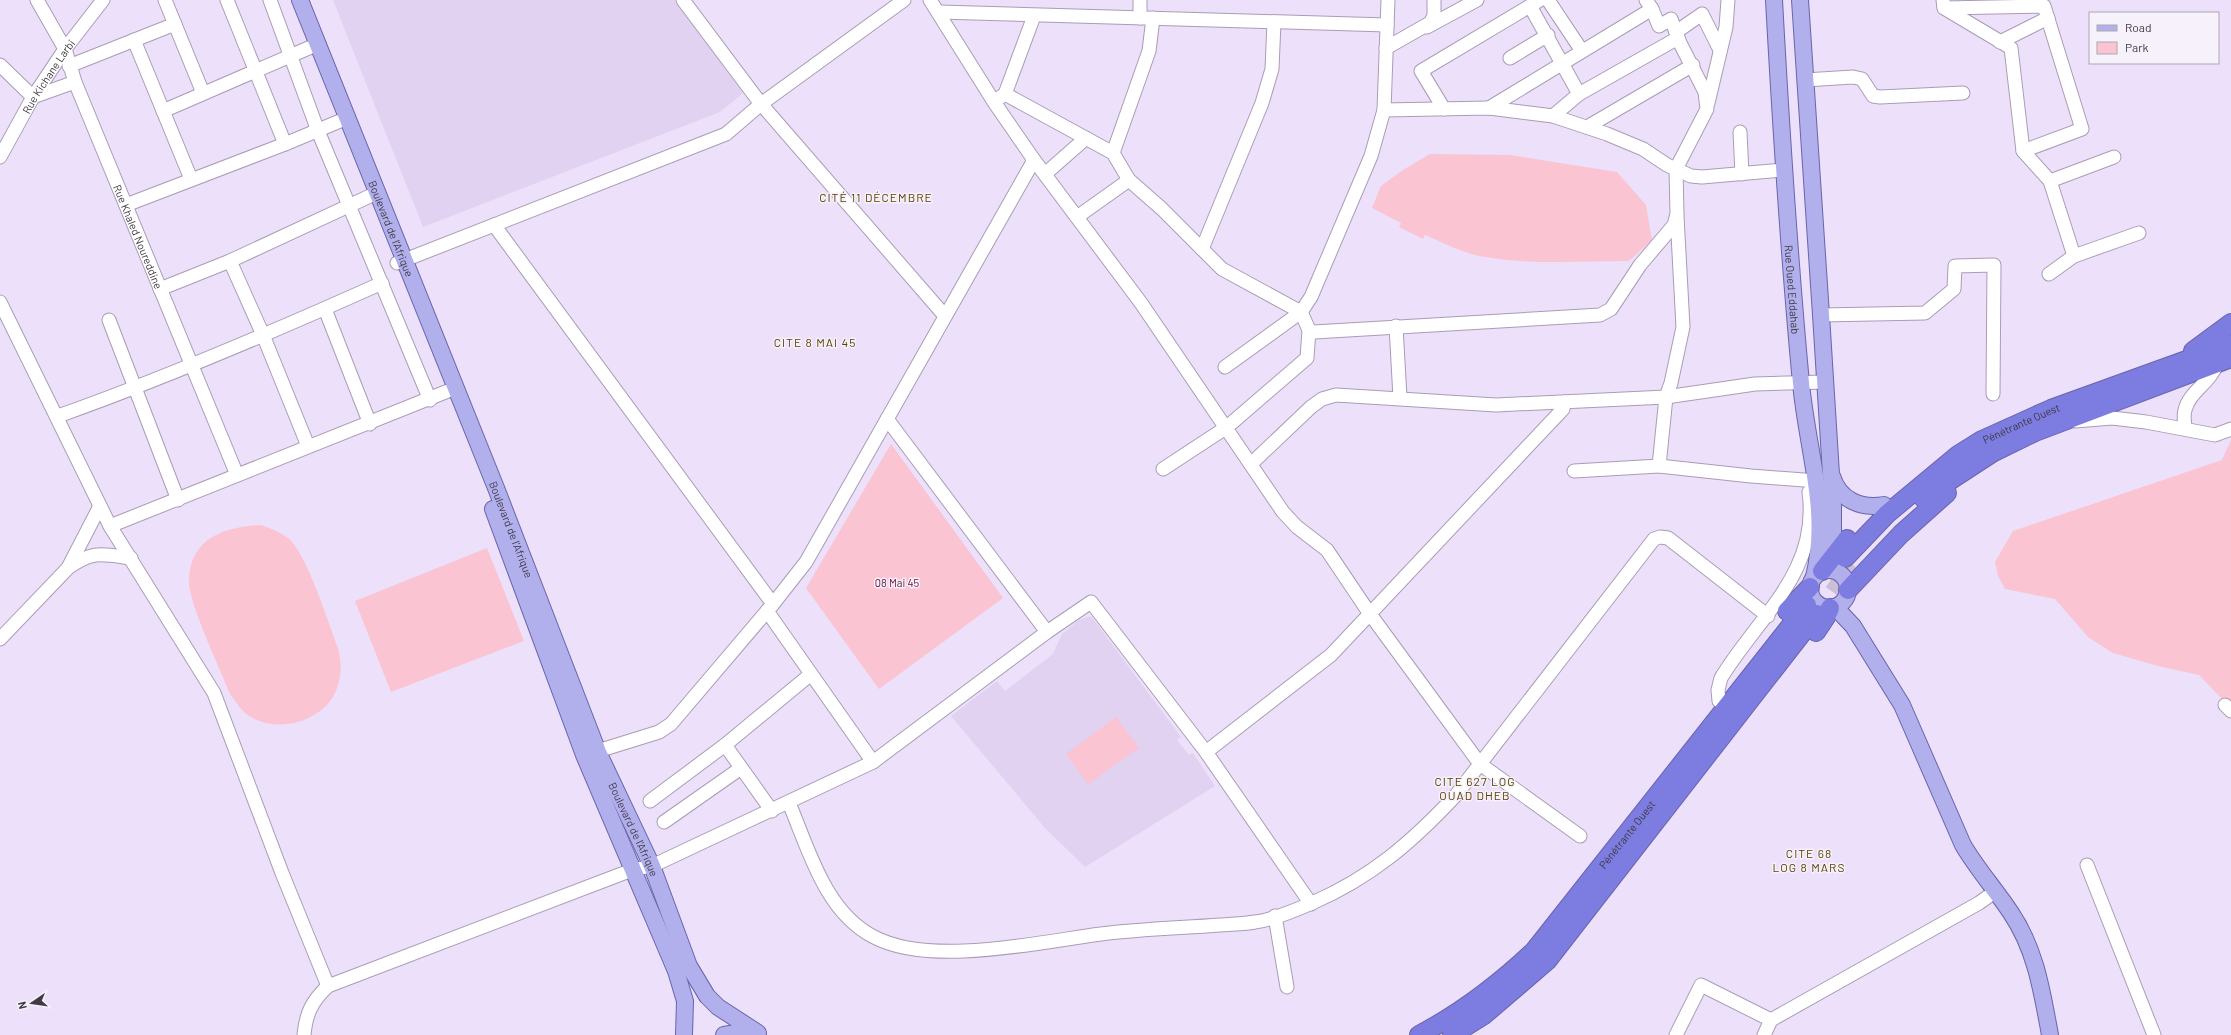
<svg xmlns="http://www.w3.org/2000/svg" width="2231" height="1035" viewBox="0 0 2231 1035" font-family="Barlow,sans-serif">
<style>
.built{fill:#e1d2f1}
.green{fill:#fac4d2}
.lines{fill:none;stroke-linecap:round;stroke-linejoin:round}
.highway-tunnel{stroke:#cabfd6;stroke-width:18;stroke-dasharray:18 9;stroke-linecap:butt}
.minor-casing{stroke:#a99db5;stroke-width:15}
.major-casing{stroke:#6865aa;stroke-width:18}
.highway-casing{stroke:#6865aa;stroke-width:20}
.minor{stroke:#fff;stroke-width:13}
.major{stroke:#b1b0ed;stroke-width:16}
.highway{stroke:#7d7ce1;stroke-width:18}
.labels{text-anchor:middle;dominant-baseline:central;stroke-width:3;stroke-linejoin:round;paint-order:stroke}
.street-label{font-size:11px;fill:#403a44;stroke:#f6f1fb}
.park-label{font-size:11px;fill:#680c35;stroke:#f6f1fb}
.neighbourhood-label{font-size:12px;letter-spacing:1px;fill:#5e4205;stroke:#f6f1fb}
</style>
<rect width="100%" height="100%" fill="#ede0fa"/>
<g class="built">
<polygon points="333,0 675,0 743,93 720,112 423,227"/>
<polygon points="1091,616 1181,737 1177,740 1189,755 1193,753 1215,786 1085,867 1045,828 951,716 997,681 1005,691 1053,654 1062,634 1079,620"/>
</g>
<g class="green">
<path d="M 1430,154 L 1510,155 L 1617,172 L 1646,205 L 1652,240 L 1629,261 C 1582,261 1532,265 1485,257 C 1464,254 1444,243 1425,235 L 1423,239 L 1399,227 L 1401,223 L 1372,208 L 1381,186 L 1403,170 Z"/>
<polygon points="2231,440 2231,708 2199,675 2158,666 2113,653 2089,638 2055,599 2005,589 1998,576 1995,562 2013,531 2222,460"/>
<polygon points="891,444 1003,598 879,689 806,588"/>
<path d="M 261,525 C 270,528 280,532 288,538 C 307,554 328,622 338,648 C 341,661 342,672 338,685 C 329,719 281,735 251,717 C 242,712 236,702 230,694 C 221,670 187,601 189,579 C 191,537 226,527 261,525 Z"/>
<polygon points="487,548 524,641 391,692 355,601"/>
<polygon points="1116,717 1139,748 1088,784 1066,754"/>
</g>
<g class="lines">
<polyline class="highway-tunnel" points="1817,614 1853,565"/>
<defs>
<g id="minor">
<path id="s1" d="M 37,0 L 65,49 L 75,82 L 237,475"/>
<polyline points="165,0 203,93"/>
<polyline points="227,0 285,144"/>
<polyline points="270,0 318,131 430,400"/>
<polyline points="683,0 761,104 945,316"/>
<polyline points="930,0 994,102 1034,160 1141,303 1283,512 1297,527 1327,550 1370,614 1480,764 1580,836"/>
<polyline points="1548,0 1582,51"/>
<polyline points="1943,0 1944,8 2011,48 2023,151 2050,181 2074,256"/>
<polyline points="1530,6 1579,94 1553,116"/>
<polyline points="1944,8 2044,6 2082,129 2023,151"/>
<polyline points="939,12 1387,25"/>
<polyline points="1140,18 1140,0"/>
<polyline points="1427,27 1477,0"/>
<polyline points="1676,32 1702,14 1720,50"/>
<polyline points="134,40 191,179"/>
<polyline points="2000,42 2048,18"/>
<polyline points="1386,48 1430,23 1434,16 1434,0"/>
<polyline points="1510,58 1548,35"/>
<polyline points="0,65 33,97 75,82"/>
<polyline points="69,66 175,24"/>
<polyline points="1805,80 1853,77 1862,79 1873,96 1880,97 1963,93"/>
<polyline points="1005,94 1113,153 1129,180 1162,209 1222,269 1301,312 1309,330 1314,332 1600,315 1611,309 1640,265 1674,225 1677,214 1676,169 1707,109 1705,92 1680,43 1671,19 1659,26 1652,9"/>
<polyline points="1579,94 1678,38"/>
<polyline points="999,98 1005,94 1034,16"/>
<polyline points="1708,103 1726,27 1728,0"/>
<polyline points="1489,108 1652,9 1646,0"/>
<polyline points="1444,109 1421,71 1540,0"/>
<polyline points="1384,110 1489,108 1553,116 1607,134 1643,149 1667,165 1691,176 1702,177 1783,170"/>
<polyline points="163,111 311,47"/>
<polyline points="1587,127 1693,65"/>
<polyline points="1740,132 1742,174"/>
<polyline points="1113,153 1149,51 1153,18"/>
<path id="s2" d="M 0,157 L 33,97 L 65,49 L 103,0"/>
<polyline points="1045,174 1086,138"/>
<polyline points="2050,181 2114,157"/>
<polyline points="126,205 285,144 340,121"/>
<polyline points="1677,216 1683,327 1671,383 1666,397 1659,466 1751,476 1817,481"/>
<polyline points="1077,217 1129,180"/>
<polyline points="494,225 773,604"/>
<polyline points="1202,249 1262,103 1272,69 1274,22"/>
<polyline points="230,261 263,335 308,446"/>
<polyline points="397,263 726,134 761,104 904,0"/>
<polyline points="2049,274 2074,256 2139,233"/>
<polyline points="160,289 230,261 370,196"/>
<polyline points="0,302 110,526 214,693 282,873 328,986"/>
<polyline points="325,309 370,424"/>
<polyline points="1821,315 1925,313 1954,289 1955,266 1994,265 1993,394"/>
<polyline points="109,320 178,500"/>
<polyline points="1396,326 1400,398"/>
<polyline points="1225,367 1301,312 1311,297 1371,156 1384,110 1388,0"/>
<path d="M 58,416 C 168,377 275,331 382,283"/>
<polyline points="887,419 1047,632"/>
<polyline points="2075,421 2112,418 2146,422 2215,435 2231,429"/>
<path d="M 2185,429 C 2185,423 2183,416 2185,410 C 2189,392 2210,383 2217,364"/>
<polyline points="1252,463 1311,407 1322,399 1336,395 1496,405 1666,397 1755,384 1825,382"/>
<polyline points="1163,469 1227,427 1307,358 1309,330"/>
<polyline points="1574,471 1659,466"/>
<polyline points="110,526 448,391"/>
<polyline points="69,566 100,506"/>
<polyline points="767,611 873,762"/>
<path d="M 0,639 L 68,568 C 93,550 102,554 131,558"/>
<path d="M 1719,701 L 1718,690 L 1721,678 C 1758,617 1820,572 1809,492"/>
<polyline points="2225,705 2231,711"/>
<polyline points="725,745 772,811"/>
<polyline points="1206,752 1331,655 1563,409 1564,402"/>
<polyline points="588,754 659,732 671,724 773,604 806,562 1034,160"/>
<polyline points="650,801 725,745 811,674"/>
<path d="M 789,803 C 809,850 825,912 874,937 C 931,967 1039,942 1101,934 C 1140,929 1180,928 1220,925 C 1231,924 1244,924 1255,922 C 1272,920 1296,910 1312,903 C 1372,877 1412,842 1456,795 L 1654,539 L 1660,537 L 1668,538 L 1768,616"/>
<polyline points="664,822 741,768"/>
<polyline points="2087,865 2154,1035"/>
<polyline points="1275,916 1287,987"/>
<path d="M 304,1035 C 306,1013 312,1001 328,986 L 632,870 L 652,866 L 873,762 L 1047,632 L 1091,602 L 1206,752 L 1311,904"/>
<polyline points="1676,1035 1701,985 1771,1020"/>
<polyline points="1764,1035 1771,1020 1979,903 1996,891"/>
</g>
<g id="major">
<path id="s3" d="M 300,0 L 496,488 L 598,752 L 652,866 L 689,966 L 707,996 L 718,1007 L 758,1033"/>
<path id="s4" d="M 1774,0 C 1781,128 1789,256 1801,383 C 1807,450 1830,510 1814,577"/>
<polyline points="1800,0 1821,315 1833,506 1833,565"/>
<path d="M 1832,476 C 1839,500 1861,509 1884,505"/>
<polyline points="493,509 584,755 676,971 685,1001 684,1035"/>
<circle cx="1829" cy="589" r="19"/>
<path d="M 1835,607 L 1853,626 L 1902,705 L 1963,845 C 1977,869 1996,890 2011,913 C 2036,950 2042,992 2050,1035"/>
<polyline points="724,1035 736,1033 756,1033"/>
</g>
<g id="highway">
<polyline points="2193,351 2231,323"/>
<polyline points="1923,498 1992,453 2035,432 2231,358"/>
<path id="s5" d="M 1845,558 L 1887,514 L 1958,455 L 1982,440 L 2051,409 L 2231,344"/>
<polyline points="1822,571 1847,539"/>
<polyline points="1848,590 1901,534 1947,493"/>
<polyline points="1787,611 1810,587"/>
<polyline points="1816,632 1826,617 1830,608"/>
<path id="s6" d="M 1419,1035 C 1461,1013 1499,984 1534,951 L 1807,605"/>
<polyline points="1452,1035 1484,1015 1547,961 1817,614"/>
</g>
</defs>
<use href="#minor" class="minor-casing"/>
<use href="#major" class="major-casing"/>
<use href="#highway" class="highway-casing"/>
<use href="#minor" class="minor"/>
<use href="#major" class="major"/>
<use href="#highway" class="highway"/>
</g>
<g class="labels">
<g class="street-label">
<text stroke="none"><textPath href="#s2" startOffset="94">Rue Kichane Larbi</textPath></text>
<text stroke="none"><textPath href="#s3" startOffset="246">Boulevard de l'Afrique</textPath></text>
<text stroke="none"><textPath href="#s1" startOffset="258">Rue Khaled Noureddine</textPath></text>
<text stroke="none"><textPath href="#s4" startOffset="290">Rue Oued Eddahab</textPath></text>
<text stroke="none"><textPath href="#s5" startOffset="224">Pénétrante Ouest</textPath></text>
<text stroke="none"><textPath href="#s3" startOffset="570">Boulevard de l'Afrique</textPath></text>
<text stroke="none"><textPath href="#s3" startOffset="894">Boulevard de l'Afrique</textPath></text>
<text stroke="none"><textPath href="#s6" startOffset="292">Pénétrante Ouest</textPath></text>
</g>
<g class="park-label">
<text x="897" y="582">08 Mai 45</text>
</g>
<g class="neighbourhood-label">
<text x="876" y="197">CITÉ 11 DÉCEMBRE</text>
<text x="815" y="342">CITE 8 MAI 45</text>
<text x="1475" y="781">CITE 627 LOG<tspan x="1475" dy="14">OUAD DHEB</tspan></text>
<text x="1809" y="853">CITE 68<tspan x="1809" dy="14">LOG 8 MARS</tspan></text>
</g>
</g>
<rect x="2089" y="12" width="130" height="52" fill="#f6f1fb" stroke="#ada8b2"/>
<rect x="2097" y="25" width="20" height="6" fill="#b1b0ed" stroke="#ada8b2"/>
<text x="2125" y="32" font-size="12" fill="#403a44">Road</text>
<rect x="2097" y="42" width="20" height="12" fill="#fac4d2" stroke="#ada8b2"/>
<text x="2125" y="52" font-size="12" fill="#403a44">Park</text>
<g transform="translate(32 1003) rotate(257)" stroke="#f6f1fb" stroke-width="3" paint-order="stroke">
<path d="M0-3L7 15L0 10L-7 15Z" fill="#403a44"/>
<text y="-6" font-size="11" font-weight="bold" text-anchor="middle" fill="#403a44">N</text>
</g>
</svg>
